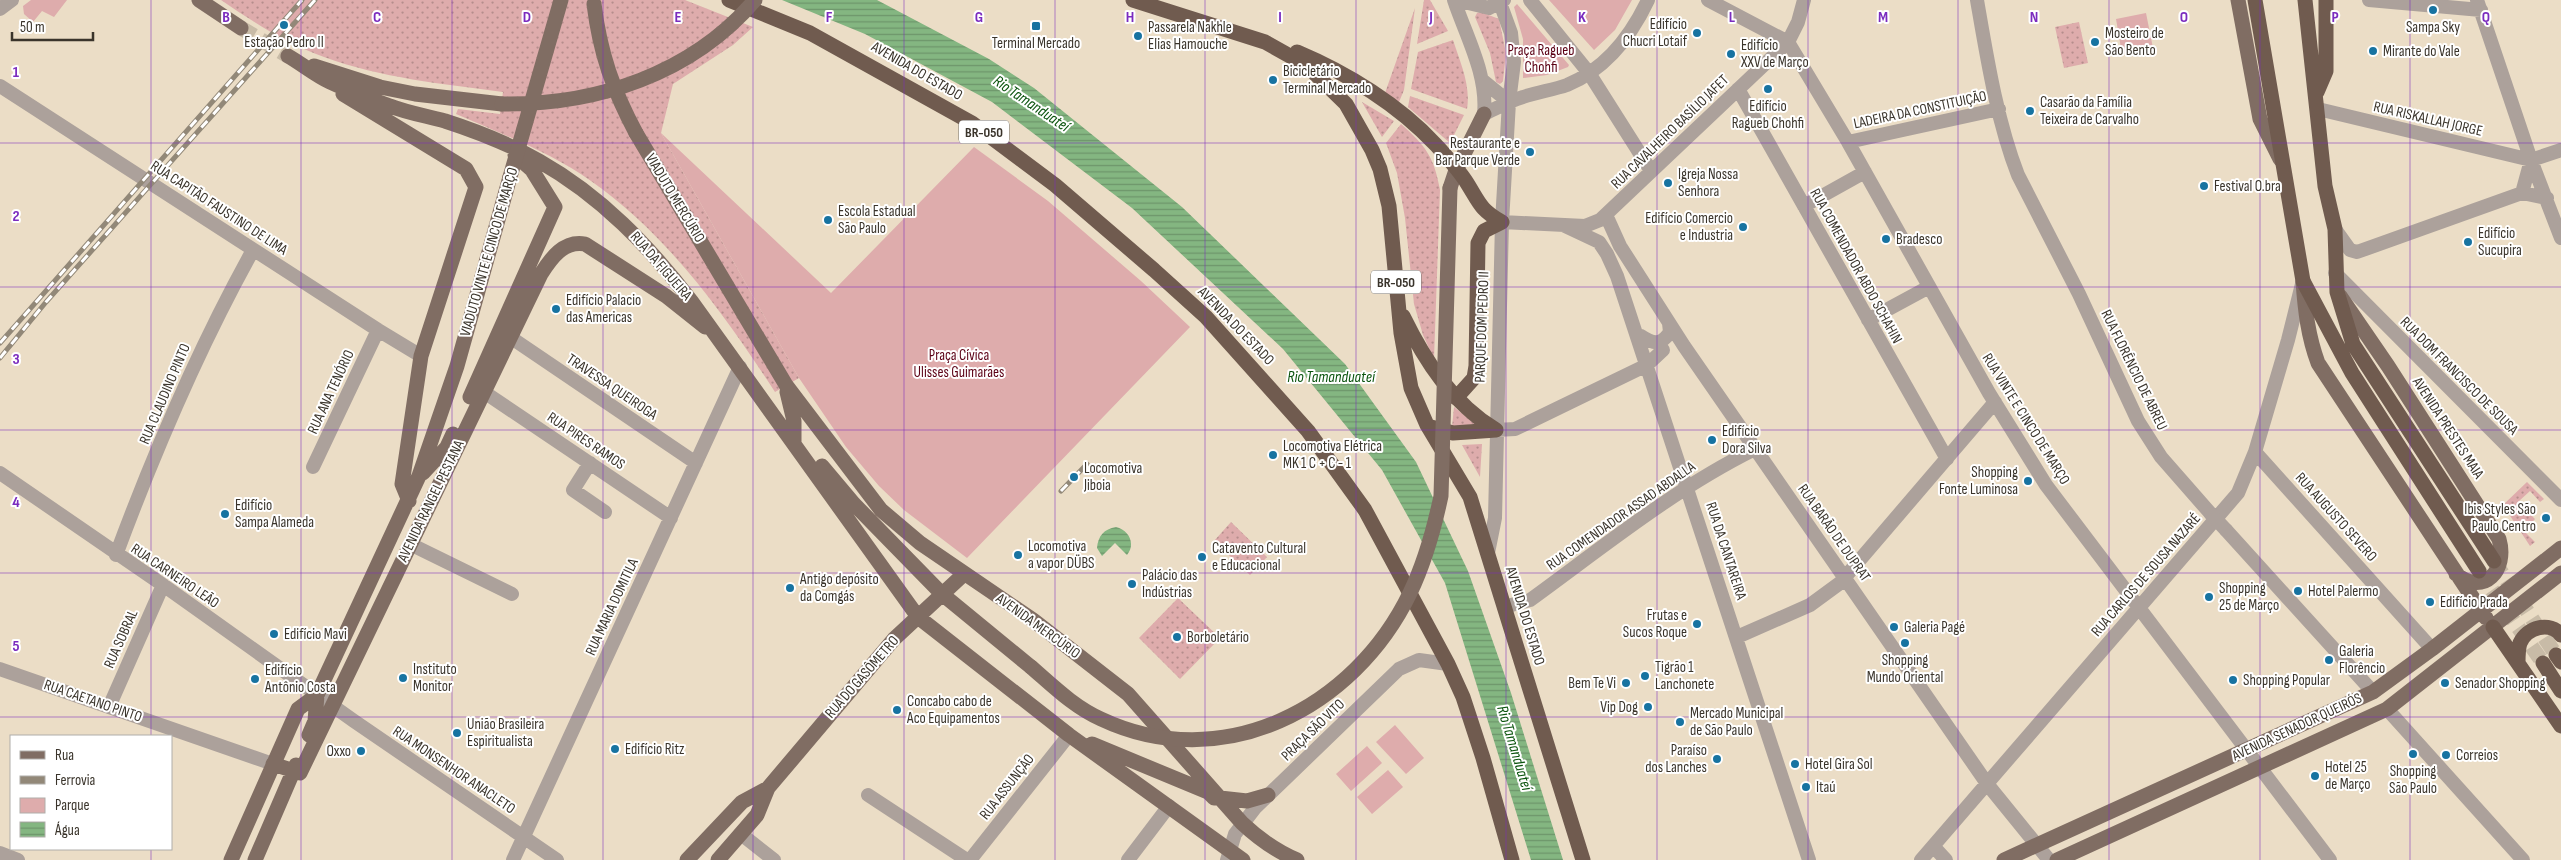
<svg xmlns="http://www.w3.org/2000/svg" width="2561" height="860" font-family="'Sofia Sans Condensed',sans-serif">
<style>
.grass{fill:url(#grass-dots)}
.park{fill:#deacac}
.water{fill:url(#water-rules)}
.lines{fill:none;stroke-linecap:round;stroke-linejoin:round}
.major-tunnel{stroke:#c8bba7;stroke-width:15;stroke-dasharray:15 8;stroke-linecap:butt}
.highway-tunnel{stroke:#c8bba7;stroke-width:15;stroke-dasharray:15 8;stroke-linecap:butt}
.minor{stroke:#aca19b;stroke-width:14}
.major{stroke:#806d63;stroke-width:15}
.highway{stroke:#705b4f;stroke-width:15}
.rail-casing{stroke:#928878;stroke-width:5}
.rail{stroke:#fff;stroke-width:3;stroke-dasharray:9;stroke-linecap:butt}
.minor-bridge{stroke:#aca19b;stroke-width:14}
.major-bridge{stroke:#806d63;stroke-width:15}
.grid{fill:none;stroke:#7b2cbf;stroke-width:1;stroke-opacity:0.55}
.poi-dot{fill:#1773a1;stroke:#fff;stroke-width:2}
.labels{text-anchor:middle;dominant-baseline:central;stroke-width:4;stroke-linejoin:round;paint-order:stroke}
.shield{fill:#fff;stroke:#75716b;stroke-width:1}
.shield-label{font-size:14px;font-weight:bold;fill:#3a342b}
.poi-label{font-size:15px;fill:#3a342b;stroke:#fff;text-anchor:start}
.park-label{font-size:15px;fill:#5b0014;stroke:#fff}
.street-label{font-size:15px;fill:#3a342b;stroke:#fff}
.water-label{font-size:16px;font-style:italic;fill:#0b540e;stroke:#fff}
.grid-label{font-size:16px;text-anchor:middle;font-weight:bold;fill:#7b2cbf;stroke:#fff;stroke-width:4;stroke-linejoin:round;paint-order:stroke}
</style>
<defs>
<pattern id="grass-dots" width="8" height="8" patternUnits="userSpaceOnUse" patternTransform="scale(1.25)"><rect width="8" height="8" fill="#deacac"/><path d="M2 2h.1M6 6h.1" fill="none" stroke="#b58d8c" stroke-width="1.8" stroke-linecap="round"/></pattern>
<pattern id="water-rules" width="6" height="5" patternUnits="userSpaceOnUse" patternTransform="scale(1.25)"><rect width="6" height="5" fill="#84b681"/><path d="M0 2.5h6" fill="none" stroke="#6d956a"/></pattern>
</defs>
<rect width="100%" height="100%" fill="#ebddc6"/>
<path class="grass" d="M221,0H685L753,27L733,45L673,84L661,133L799,378L775,392C724,314 669,236 591,181C550,152 502,134 456,114L458,109L500,114L503,92C443,84 381,78 324,57C287,44 253,22 221,0Z
M1424,0H1430L1448,31L1417,44Z
M1415,8L1404,90L1399,102L1385,93Z
M1481,12L1499,19L1506,53L1503,81L1500,84L1496,82L1490,53L1475,17L1477,13Z
M2079,22L2088,63L2064,68L2055,27Z
M1453,40C1460,62 1471,85 1467,109L1411,89L1418,52Z
M1410,96L1464,115L1450,143L1408,107Z
M1362,102L1394,121L1382,137Z
M1401,124C1426,146 1434,157 1440,190L1434,359L1423,335L1414,304L1405,218L1397,173L1386,143Z
M1454,407L1475,424L1452,427Z
M1482,444L1480,477L1462,445Z
M2527,482L2544,499L2540,502L2530,491L2518,502L2535,519L2524,531L2535,542L2530,546L2503,505Z
M1231,522L1267,557L1250,575L1214,541Z
M1178,598L1220,638L1180,679L1139,638Z"/>
<path class="park" d="M31,0H67L54,17L42,11L33,22L24,14L23,6Z
M1549,0H1632L1615,30L1594,50Z
M1517,4L1569,65L1568,67L1547,75L1523,78V39L1514,7Z
M2146,13L2153,48L2122,54L2116,19Z
M661,133L831,293L974,147L1048,201L1141,281L1190,327L967,558L904,510L879,486L846,447L799,378Z
M1395,725L1424,758L1406,774L1376,742Z
M1367,746L1382,763L1351,791L1336,774Z
M1388,770L1403,787L1372,814L1357,797Z"/>
<path class="water" d="M782,0H877L989,59L1034,88L1182,207L1345,364L1416,462L1468,571L1511,693L1563,860H1531L1445,583L1382,470L1283,349L1132,208L992,102L865,34Z
M1116,527C1129,530 1136,544 1127,555L1115,543L1102,556L1097,548C1098,536 1104,529 1116,527Z"/>
<g class="lines">
<path class="major-tunnel" d="M241,28L288,56"/>
<path class="highway-tunnel" d="M2494,561L2556,655
M2479,571L2543,663"/>
<path class="minor" d="M1454,0C1466,36 1488,75 1484,114
M1456,0L1489,8L1504,0
M1530,0L1589,73L1651,171
M1708,0L1788,42L1848,142L1989,393L2046,485L2330,860
M1977,0C1987,58 1997,121 2018,175L2079,294L2138,421L2161,457L2211,514
M2369,0L2481,10
M2477,0L2531,160L2561,238
M0,9L12,0
M1482,80L1509,102
M0,86L378,330L421,356
M1738,89L1947,459
M2318,109L2531,160
M1484,114C1497,108 1509,101 1523,97C1537,92 1553,90 1567,85C1606,69 1631,36 1648,0
M1848,142L1999,109
M2531,160L2561,150
M2522,193L2531,160
M1804,206L1865,172
M1606,215L1620,246L1684,346L1988,785L2049,860
M1502,222L1585,226L1600,220L1788,42L1798,22L1804,0
M1565,226L1599,242L1607,254L1617,276L1809,860
M2335,229L2350,250L2357,252L2522,193L2547,198
M2335,273L2561,500
M1868,320L1929,287
M1641,336C1653,344 1661,346 1670,332L1669,323
M510,337L696,463
M484,392L671,518
M1496,430L1515,429L1647,365L1663,350
M2255,452L2432,649
M590,463L573,490L605,512
M313,467L378,330
M0,473L163,585L354,721L557,860
M2226,530L2373,692
M410,544L512,594
M1488,553L1495,518L1502,222L1509,102L1514,62L1511,33L1499,0
M116,555C155,450 199,347 253,250
M1504,607L1530,600C1603,547 1674,489 1755,449
M1737,637L1810,605L1840,583L1995,402
M0,669L273,764
M109,707L163,585
M2387,709L2523,860
M868,795L967,860
M741,834L774,860
M1934,847L1946,860
M0,853L18,860
M513,860L740,367
M970,860L1069,735
M1128,860L1169,806
M1227,860L1235,834L1255,808L1399,669L1419,660L1448,664
M1921,860L2238,493L2255,452L2288,340L2302,284"/>
<path class="major" d="M199,0L241,28
M2238,0L2260,119L2280,159
M288,56C302,64 315,75 330,82C349,91 370,99 390,106C408,113 427,116 445,121C476,131 511,145 539,161C601,196 649,246 692,302L918,617L1069,735L1243,860
M314,66L380,87L415,94L502,104
M343,94L466,169L476,187L421,356L402,484L409,501
M636,133L786,385L881,510L920,543L1033,620L1128,694L1242,823C1259,839 1276,851 1297,860
M1450,188L1456,170L1484,114
M2303,281C2305,310 2308,336 2318,363L2486,618
M2340,296L2388,366L2499,539C2508,570 2484,597 2456,574
M787,392L794,421V443
M470,397L555,207L532,170L515,155
M822,466L854,504L942,594L1031,667
M423,473L447,447L453,434
M309,735L315,721L317,695L419,476L457,366L510,177
M1092,744L1208,792L1214,798
M273,764L300,773L541,274C551,258 564,240 585,244L666,296L705,327
M1220,798L1247,801L1268,795
M231,860L298,709L317,695
M255,860L296,765
M687,860L742,802L768,788
M718,860L757,815L768,788L894,639L964,574
M2004,860L2373,692L2432,649L2561,548
M2057,860L2387,709L2561,573"/>
<path class="highway" d="M729,0L810,33L972,123L1055,185L1154,270L1206,317L1308,431L1365,510L1448,664L1463,697L1483,758L1512,860
M1133,0L1265,42L1306,65L1346,104L1372,150L1380,169L1389,206L1401,333L1411,388L1427,425L1470,497L1583,860
M2255,0L2303,281L2352,373L2479,571
M2305,0L2325,186L2335,229L2337,292L2353,344L2494,561
M1297,52C1347,73 1399,105 1436,145C1446,156 1459,170 1467,183C1479,202 1480,210 1502,222
M2317,92L2326,71V0
M1403,316C1425,361 1452,403 1496,430
M1456,398L1474,378L1476,366L1478,243L1484,231L1502,222
M1431,427L1453,433L1496,430
M2493,627L2561,726
M2556,655L2561,662
M2518,663C2518,656 2518,649 2520,643C2527,627 2550,621 2561,635
M2543,663L2561,691"/>
<defs>
<path id="rail" d="M0,343L302,0
M0,358L46,302L315,0
M1061,491L1087,464"/>
</defs>
<use href="#rail" class="rail-casing"/>
<use href="#rail" class="rail"/>
<path class="minor-bridge" d="M2211,514L2226,530"/>
<path class="major-bridge" d="M594,4C600,53 613,90 636,133
M502,104C597,105 692,74 755,0
M510,177L561,0
M1031,667C1053,686 1074,707 1101,719C1222,776 1354,709 1410,593C1425,562 1434,529 1441,496L1450,188"/>
</g>
<path class="grid" d="M151,0V736M301,0V860M452,0V860M603,0V860M753,0V860M904,0V860M1055,0V860M1205,0V860M1356,0V860M1506,0V860M1657,0V860M1808,0V860M1958,0V860M2109,0V860M2260,0V860M2410,0V860M0,143H2561M0,287H2561M0,430H2561M0,573H2561M0,717H2561M151,849V860"/>
<g class="poi-dot">
<circle cx="2433" cy="10" r="5"/>
<circle cx="284" cy="25" r="5"/>
<rect x="1031" y="21" width="10" height="10" rx="2.5"/>
<circle cx="1697" cy="33" r="5"/>
<circle cx="1138" cy="36" r="5"/>
<circle cx="2095" cy="42" r="5"/>
<circle cx="2373" cy="51" r="5"/>
<circle cx="1731" cy="54" r="5"/>
<circle cx="1273" cy="80" r="5"/>
<circle cx="1768" cy="89" r="5"/>
<circle cx="2030" cy="111" r="5"/>
<circle cx="1530" cy="152" r="5"/>
<circle cx="1668" cy="183" r="5"/>
<circle cx="2204" cy="186" r="5"/>
<circle cx="828" cy="220" r="5"/>
<circle cx="1743" cy="227" r="5"/>
<circle cx="1886" cy="239" r="5"/>
<circle cx="2468" cy="242" r="5"/>
<circle cx="556" cy="309" r="5"/>
<circle cx="1712" cy="440" r="5"/>
<circle cx="1273" cy="455" r="5"/>
<circle cx="1074" cy="477" r="5"/>
<circle cx="2028" cy="481" r="5"/>
<circle cx="225" cy="514" r="5"/>
<circle cx="2546" cy="518" r="5"/>
<circle cx="1018" cy="555" r="5"/>
<circle cx="1202" cy="557" r="5"/>
<circle cx="1132" cy="584" r="5"/>
<circle cx="790" cy="588" r="5"/>
<circle cx="2298" cy="591" r="5"/>
<circle cx="2209" cy="597" r="5"/>
<circle cx="2430" cy="602" r="5"/>
<circle cx="1697" cy="624" r="5"/>
<circle cx="1894" cy="627" r="5"/>
<circle cx="274" cy="634" r="5"/>
<circle cx="1177" cy="637" r="5"/>
<circle cx="1905" cy="643" r="5"/>
<circle cx="2329" cy="660" r="5"/>
<circle cx="1645" cy="676" r="5"/>
<circle cx="403" cy="678" r="5"/>
<circle cx="255" cy="679" r="5"/>
<circle cx="2233" cy="680" r="5"/>
<circle cx="1626" cy="683" r="5"/>
<circle cx="2445" cy="683" r="5"/>
<circle cx="1648" cy="707" r="5"/>
<circle cx="897" cy="710" r="5"/>
<circle cx="1680" cy="722" r="5"/>
<circle cx="457" cy="733" r="5"/>
<circle cx="615" cy="749" r="5"/>
<circle cx="361" cy="751" r="5"/>
<circle cx="2413" cy="754" r="5"/>
<circle cx="2446" cy="755" r="5"/>
<circle cx="1717" cy="759" r="5"/>
<circle cx="1795" cy="764" r="5"/>
<circle cx="2315" cy="776" r="5"/>
<circle cx="1806" cy="787" r="5"/>
</g>
<g class="labels">
<g class="shield">
<rect x="959" y="120.5" width="50" height="23" rx="4"/>
<rect x="1371" y="270.5" width="50" height="23" rx="4"/>
</g>
<g class="shield-label">
<text x="984" y="132">BR-050</text>
<text x="1396" y="282">BR-050</text>
</g>
<g class="poi-label">
<text x="1687" y="24" text-anchor="end">Edifício<tspan x="1687" dy="17">Chucri Lotaif</tspan></text>
<text x="1148" y="27">Passarela Nakhle<tspan x="1148" dy="17">Elias Hamouche</tspan></text>
<text x="2433" y="27" text-anchor="middle">Sampa Sky</text>
<text x="2105" y="33">Mosteiro de<tspan x="2105" dy="17">São Bento</tspan></text>
<text x="284" y="42" text-anchor="middle">Estação Pedro II</text>
<text x="1036" y="43" text-anchor="middle">Terminal Mercado</text>
<text x="1741" y="45">Edifício<tspan x="1741" dy="17">XXV de Março</tspan></text>
<text x="2383" y="51">Mirante do Vale</text>
<text x="1283" y="71">Bicicletário<tspan x="1283" dy="17">Terminal Mercado</tspan></text>
<text x="2040" y="102">Casarão da Família<tspan x="2040" dy="17">Teixeira de Carvalho</tspan></text>
<text x="1768" y="106" text-anchor="middle">Edifício<tspan x="1768" dy="17">Ragueb Chohfi</tspan></text>
<text x="1520" y="143" text-anchor="end">Restaurante e<tspan x="1520" dy="17">Bar Parque Verde</tspan></text>
<text x="1678" y="174">Igreja Nossa<tspan x="1678" dy="17">Senhora</tspan></text>
<text x="2214" y="186">Festival O.bra</text>
<text x="838" y="211">Escola Estadual<tspan x="838" dy="17">São Paulo</tspan></text>
<text x="1733" y="218" text-anchor="end">Edifício Comercio<tspan x="1733" dy="17">e Industria</tspan></text>
<text x="2478" y="233">Edifício<tspan x="2478" dy="17">Sucupira</tspan></text>
<text x="1896" y="239">Bradesco</text>
<text x="566" y="300">Edifício Palacio<tspan x="566" dy="17">das Americas</tspan></text>
<text x="1722" y="431">Edifício<tspan x="1722" dy="17">Dora Silva</tspan></text>
<text x="1283" y="446">Locomotiva Elétrica<tspan x="1283" dy="17">MK 1 C + C - 1</tspan></text>
<text x="1084" y="468">Locomotiva<tspan x="1084" dy="17">Jiboia</tspan></text>
<text x="2018" y="472" text-anchor="end">Shopping<tspan x="2018" dy="17">Fonte Luminosa</tspan></text>
<text x="235" y="505">Edifício<tspan x="235" dy="17">Sampa Alameda</tspan></text>
<text x="2536" y="509" text-anchor="end">Ibis Styles São<tspan x="2536" dy="17">Paulo Centro</tspan></text>
<text x="1028" y="546">Locomotiva<tspan x="1028" dy="17">a vapor DÜBS</tspan></text>
<text x="1212" y="548">Catavento Cultural<tspan x="1212" dy="17">e Educacional</tspan></text>
<text x="1142" y="575">Palácio das<tspan x="1142" dy="17">Indústrias</tspan></text>
<text x="800" y="579">Antigo depósito<tspan x="800" dy="17">da Comgás</tspan></text>
<text x="2219" y="588">Shopping<tspan x="2219" dy="17">25 de Março</tspan></text>
<text x="2308" y="591">Hotel Palermo</text>
<text x="2440" y="602">Edifício Prada</text>
<text x="1687" y="615" text-anchor="end">Frutas e<tspan x="1687" dy="17">Sucos Roque</tspan></text>
<text x="1904" y="627">Galeria Pagé</text>
<text x="284" y="634">Edifício Mavi</text>
<text x="1187" y="637">Borboletário</text>
<text x="2339" y="651">Galeria<tspan x="2339" dy="17">Florêncio</tspan></text>
<text x="1905" y="660" text-anchor="middle">Shopping<tspan x="1905" dy="17">Mundo Oriental</tspan></text>
<text x="1655" y="667">Tigrão 1<tspan x="1655" dy="17">Lanchonete</tspan></text>
<text x="413" y="669">Instituto<tspan x="413" dy="17">Monitor</tspan></text>
<text x="265" y="670">Edifício<tspan x="265" dy="17">Antônio Costa</tspan></text>
<text x="2243" y="680">Shopping Popular</text>
<text x="1616" y="683" text-anchor="end">Bem Te Vi</text>
<text x="2455" y="683">Senador Shopping</text>
<text x="907" y="701">Concabo cabo de<tspan x="907" dy="17">Aco Equipamentos</tspan></text>
<text x="1638" y="707" text-anchor="end">Vip Dog</text>
<text x="1690" y="713">Mercado Municipal<tspan x="1690" dy="17">de São Paulo</tspan></text>
<text x="467" y="724">União Brasileira<tspan x="467" dy="17">Espiritualista</tspan></text>
<text x="625" y="749">Edifício Ritz</text>
<text x="1707" y="750" text-anchor="end">Paraíso<tspan x="1707" dy="17">dos Lanches</tspan></text>
<text x="351" y="751" text-anchor="end">Oxxo</text>
<text x="2456" y="755">Correios</text>
<text x="1805" y="764">Hotel Gira Sol</text>
<text x="2325" y="767">Hotel 25<tspan x="2325" dy="17">de Março</tspan></text>
<text x="2413" y="771" text-anchor="middle">Shopping<tspan x="2413" dy="17">São Paulo</tspan></text>
<text x="1816" y="787">Itaú</text>
</g>
<g class="park-label">
<text x="1541" y="50">Praça Ragueb<tspan x="1541" dy="17">Chohfi</tspan></text>
<text x="959" y="355">Praça Cívica<tspan x="959" dy="17">Ulisses Guimarães</tspan></text>
</g>
<g class="street-label">
<text transform="translate(917 71) rotate(30)">AVENIDA DO ESTADO</text>
<text transform="translate(1920 110) rotate(-12)">LADEIRA DA CONSTITUIÇÃO</text>
<text transform="translate(2428 119) rotate(13)">RUA RISKALLAH JORGE</text>
<text transform="translate(1670 132) rotate(-44)">RUA CAVALHEIRO BASÍLIO JAFET</text>
<text transform="translate(675 198) rotate(59)">VIADUTO MERCÚRIO</text>
<text transform="translate(219 208) rotate(33)">RUA CAPITÃO FAUSTINO DE LIMA</text>
<text transform="translate(489 252) rotate(-74)">VIADUTO VINTE E CINCO DE MARÇO</text>
<text transform="translate(661 266) rotate(49)">RUA DA FIGUEIRA</text>
<text transform="translate(1856 266) rotate(61)">RUA COMENDADOR ABDO SCHAHIN</text>
<text transform="translate(1236 326) rotate(46)">AVENIDA DO ESTADO</text>
<text transform="translate(1482 327) rotate(-88)">PARQUE DOM PEDRO II</text>
<text transform="translate(2134 370) rotate(64)">RUA FLORÊNCIO DE ABREU</text>
<text transform="translate(2459 376) rotate(45)">RUA DOM FRANCISCO DE SOUSA</text>
<text transform="translate(612 387) rotate(34)">TRAVESSA QUEIROGA</text>
<text transform="translate(331 392) rotate(-65)">RUA ANA TENÓRIO</text>
<text transform="translate(165 394) rotate(-67)">RUA CLAUDINO PINTO</text>
<text transform="translate(2026 419) rotate(58)">RUA VINTE E CINCO DE MARÇO</text>
<text transform="translate(2448 428) rotate(57)">AVENIDA PRESTES MAIA</text>
<text transform="translate(586 441) rotate(34)">RUA PIRES RAMOS</text>
<text transform="translate(431 501) rotate(-64)">AVENIDA RANGEL PESTANA</text>
<text transform="translate(1621 516) rotate(-35)">RUA COMENDADOR ASSAD ABDALLA</text>
<text transform="translate(2336 517) rotate(48)">RUA AUGUSTO SEVERO</text>
<text transform="translate(1834 533) rotate(55)">RUA BARÃO DE DUPRAT</text>
<text transform="translate(1726 551) rotate(72)">RUA DA CANTAREIRA</text>
<text transform="translate(2146 575) rotate(-49)">RUA CARLOS DE SOUSA NAZARÉ</text>
<text transform="translate(175 576) rotate(34)">RUA CARNEIRO LEÃO</text>
<text transform="translate(612 607) rotate(-65)">RUA MARIA DOMITILA</text>
<text transform="translate(1525 616) rotate(73)">AVENIDA DO ESTADO</text>
<text transform="translate(1038 626) rotate(36)">AVENIDA MERCÚRIO</text>
<text transform="translate(121 639) rotate(-66)">RUA SOBRAL</text>
<text transform="translate(862 677) rotate(-49)">RUA DO GASÔMETRO</text>
<text transform="translate(93 701) rotate(19)">RUA CAETANO PINTO</text>
<text transform="translate(2297 727) rotate(-25)">AVENIDA SENADOR QUEIRÓS</text>
<text transform="translate(1313 730) rotate(-44)">PRAÇA SÃO VITO</text>
<text transform="translate(454 770) rotate(34)">RUA MONSENHOR ANACLETO</text>
<text transform="translate(1007 787) rotate(-52)">RUA ASSUNÇÃO</text>
</g>
<g class="water-label">
<text transform="translate(1031 104) rotate(34)">Rio Tamanduateí</text>
<text x="1331" y="377">Rio Tamanduateí</text>
<text transform="translate(1514 748) rotate(73)">Rio Tamanduateí</text>
</g>
</g>
<g class="grid-label">
<text x="226" y="22">B</text>
<text x="377" y="22">C</text>
<text x="527" y="22">D</text>
<text x="678" y="22">E</text>
<text x="829" y="22">F</text>
<text x="979" y="22">G</text>
<text x="1130" y="22">H</text>
<text x="1280" y="22">I</text>
<text x="1431" y="22">J</text>
<text x="1582" y="22">K</text>
<text x="1732" y="22">L</text>
<text x="1883" y="22">M</text>
<text x="2034" y="22">N</text>
<text x="2184" y="22">O</text>
<text x="2335" y="22">P</text>
<text x="2486" y="22">Q</text>
<text x="16" y="77">1</text>
<text x="16" y="221">2</text>
<text x="16" y="364">3</text>
<text x="16" y="507">4</text>
<text x="16" y="651">5</text>
</g>
<rect x="10" y="735" width="162" height="115" fill="#ffffff" stroke="#b0aeaa"/>
<rect x="20" y="751" width="25" height="8" fill="#806d63" stroke="#b0aeaa"/>
<text x="55" y="760" font-size="15" fill="#3a342b">Rua</text>
<rect x="20" y="776" width="25" height="8" fill="#928878" stroke="#b0aeaa"/>
<text x="55" y="785" font-size="15" fill="#3a342b">Ferrovia</text>
<rect x="20" y="798" width="25" height="15" fill="#deacac" stroke="#b0aeaa"/>
<text x="55" y="810" font-size="15" fill="#3a342b">Parque</text>
<rect x="20" y="822" width="25" height="15" fill="url(#water-rules)" stroke="#b0aeaa"/>
<text x="55" y="835" font-size="15" fill="#3a342b">Água</text>
<path d="M12 32v8h81v-8" fill="none" stroke="#3a342b" stroke-width="2.5"/>
<text x="20" y="32" font-size="15" fill="#3a342b" stroke="#ffffff" stroke-width="4" paint-order="stroke">50 m</text>
</svg>
